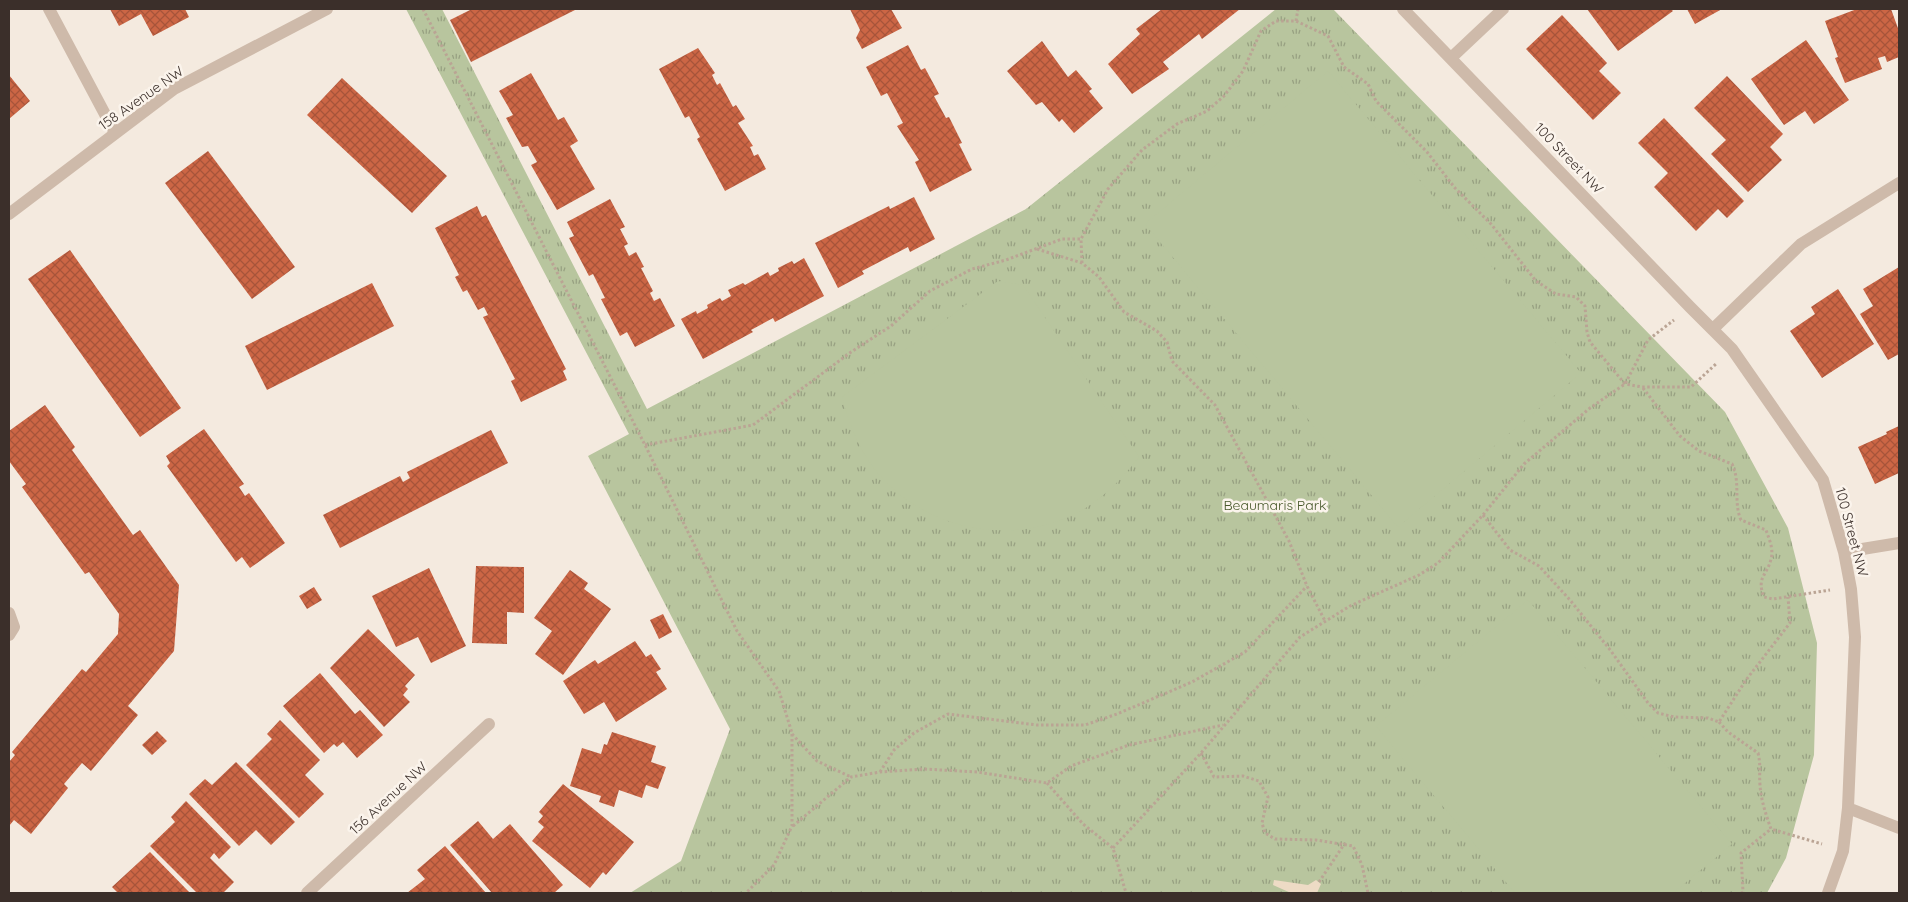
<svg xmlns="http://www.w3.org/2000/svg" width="1908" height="902" font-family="Quicksand,sans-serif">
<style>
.grass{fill:url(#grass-tufts)}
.pitch{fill:#b8c59e}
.plaza{fill:#eddbc5}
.building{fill:url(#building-cross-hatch)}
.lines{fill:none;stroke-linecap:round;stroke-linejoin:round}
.path{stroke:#baa494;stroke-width:3;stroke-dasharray:2.5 2.5;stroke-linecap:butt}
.minor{stroke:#cebaaa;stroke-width:12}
.labels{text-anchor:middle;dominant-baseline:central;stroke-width:5;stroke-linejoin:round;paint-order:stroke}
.street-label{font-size:14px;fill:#3b2f2a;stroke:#fbf4ec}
.park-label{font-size:14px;fill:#495a2c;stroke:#fbf4ec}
</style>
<defs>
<pattern id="grass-tufts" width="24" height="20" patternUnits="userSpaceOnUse" patternTransform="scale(1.25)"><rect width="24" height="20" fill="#b8c59e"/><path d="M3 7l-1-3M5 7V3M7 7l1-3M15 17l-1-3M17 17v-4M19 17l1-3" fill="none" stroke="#97a081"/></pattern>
<pattern id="building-cross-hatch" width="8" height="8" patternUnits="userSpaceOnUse" patternTransform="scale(1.25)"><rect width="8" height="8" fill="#cc6645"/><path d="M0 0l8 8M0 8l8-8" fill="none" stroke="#a7543a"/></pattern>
</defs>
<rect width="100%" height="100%" fill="#f4eadf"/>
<path class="grass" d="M406,9H442L647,409L1026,209L1276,9H1333L1725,412L1788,528L1817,643L1814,755L1786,858L1767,893H630L681,861L730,729L588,456L629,434Z"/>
<path class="pitch" d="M1328,71L1581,373L1398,527L1145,224Z
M998,281L1023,285L1139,457C1123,477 1106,496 1084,509C1012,551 914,529 868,460C855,440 848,419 842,397Z
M1528,600L1732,844L1673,893H1515L1376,726Z"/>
<path class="plaza" d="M1274,880L1308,885L1316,880L1321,884L1317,893H1291L1273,885Z"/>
<path class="building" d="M110,9H185L189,17L153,36L141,14L119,26Z
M472,9H577L471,62L450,20Z
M850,9H891L902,28L862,49L856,38L860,30Z
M1162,9H1240L1202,39L1199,34L1163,62L1169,69L1132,94L1108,64L1140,34L1136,29Z
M1587,9H1671L1673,11L1618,51Z
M1687,9H1722L1695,24Z
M1857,9H1891L1899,31V57L1887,62L1885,56L1878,58L1882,69L1845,83L1835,58L1838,57L1825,21Z
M1562,15L1607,63L1599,71L1621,93L1593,120L1526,49Z
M1806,40L1849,100L1814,124L1805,111L1784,125L1751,79Z
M1042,41L1068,77L1076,70L1092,89L1089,91L1103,108L1074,133L1062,119L1059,122L1042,102L1036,105L1007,71Z
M908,45L921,70L925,68L939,94L934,96L946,118L949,117L962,143L959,144L972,170L930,192L915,162L919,160L897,126L903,123L887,93L881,96L866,67Z
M698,48L715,73L712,75L717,85L720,83L733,107L736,105L745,119L738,123L753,146L750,147L754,156L758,154L766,169L725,191L697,139L700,137L689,116L685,118L659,69Z
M531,73L558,120L564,117L578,141L570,146L595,189L557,210L531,165L537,162L528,146L522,147L506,118L513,115L499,91Z
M9,75L30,101L9,119Z
M1727,76L1783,134L1770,147L1782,160L1748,192L1711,154L1726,140L1694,108Z
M342,78L447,176L412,213L307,115Z
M1664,118L1744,201L1727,218L1718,209L1696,231L1654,187L1668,173L1638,143Z
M208,151L295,267L252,299L165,183Z
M914,197L935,239L910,252L908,247L862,271L864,274L838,288L815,243L889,206L890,209Z
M610,199L625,227L620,229L628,244L624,246L629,256L636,252L644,267L641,268L653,291L650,293L654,301L660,298L675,326L635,347L627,332L620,336L601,299L605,298L593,274L589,276L569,238L574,236L567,222Z
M477,206L482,217L486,215L566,369L563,371L567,380L521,402L511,381L515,379L483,317L488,315L484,307L478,310L467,290L463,292L455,277L459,275L435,228Z
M70,250L181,408L140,437L28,279Z
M804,258L824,296L775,322L773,318L751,330L753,332L703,359L681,319L696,311L697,314L708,308L707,305L720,298L722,301L731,296L728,290L743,283L745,285L768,272L770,276L779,271L778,268L792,261L794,264Z
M1899,267V354L1888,360L1860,314L1873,306L1863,289Z
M372,283L394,326L267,390L245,346Z
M1838,289L1874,344L1822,378L1790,331L1815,314L1811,307Z
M45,405L75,447L72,450L133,535L140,530L179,585L174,651L128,706L138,715L91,771L82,763L64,784L68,788L31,834L14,820L9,826V762L15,755L12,752L82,669L86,672L118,634L119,614L89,572L85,574L22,487L26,484L9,461V431Z
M1899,426V473L1875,484L1858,447L1887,434L1886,432Z
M204,429L244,484L239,487L245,496L249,493L285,543L250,568L242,557L236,562L167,466L170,463L166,456Z
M491,430L508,463L340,548L323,515L400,476L403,482L410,478L407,472Z
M476,566L524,567V613L507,612V644L472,643Z
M429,568L466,646L431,663L418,637L396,647L372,596Z
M570,570L588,583L584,589L611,609L563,675L535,654L552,631L534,618Z
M314,587L322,600L307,609L299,596Z
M663,614L672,632L659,639L650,620Z
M368,629L415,675L405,686L408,689L403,695L410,702L384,727L330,668Z
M635,641L646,657L651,654L661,669L656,672L667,689L616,722L604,702L584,714L563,681L595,660L598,664Z
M320,673L355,714L360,710L383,735L357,758L343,742L337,747L334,744L324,753L283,706Z
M280,720L320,760L305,775L324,794L299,818L246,765L272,739L267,734Z
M157,731L167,741L152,755L142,745Z
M612,732L656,746L651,762L666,767L658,789L646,785L642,798L619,790L614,807L599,802L601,796L570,786L582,748L601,754L604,744L607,745Z
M236,762L295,822L271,845L256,830L239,846L189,794L205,779L212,785Z
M563,784L634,842L606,875L603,872L590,888L532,841L544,827L538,822L543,816L539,812Z
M186,801L231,847L219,859L214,853L210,858L234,882L223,893H197L150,846L175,822L171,817Z
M478,821L493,839L510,824L563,885L554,893H492L450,845Z
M445,846L486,893H407L425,879L417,870Z
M150,852L190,893H118L112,887Z"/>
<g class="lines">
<path class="path" d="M423,9L645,445L737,631L779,691L792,733V826L774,865L746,893
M1296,21L1298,9
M1037,249L1082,263L1099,277L1124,312L1157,331L1167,342L1172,361L1215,405L1289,541L1307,586L1325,621
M1082,263L1081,239L1108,189L1142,150L1177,124L1207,111L1224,96L1243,71L1261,31L1276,21H1296L1328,36L1344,67L1368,84L1376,101L1427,152L1455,188L1491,224L1536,281L1556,294L1576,297L1585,306L1587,332L1590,342L1625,384L1642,387H1691L1717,363
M1643,388L1680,436L1699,451L1732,464C1741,482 1733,502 1741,520L1766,530C1769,539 1774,549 1771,559C1767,576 1756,577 1764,597L1773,599L1830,590
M645,445L753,425L851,352L891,326L930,291L972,269L1006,260L1062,239H1081
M1483,515L1510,550L1539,566L1570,600L1611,651L1648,703L1658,713L1674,717L1708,718L1719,722L1746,680L1790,623L1788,597
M1719,722L1728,732L1758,753C1761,764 1759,773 1760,785C1761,800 1766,815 1771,829L1822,844
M792,734L817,761L851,777
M1201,753L1214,777L1243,776L1259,781L1268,797L1262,823L1265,833L1275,839L1316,840L1353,846L1362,865L1368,893
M880,772L894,750L914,733L948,714L1037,725H1085L1117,714L1192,682L1245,652L1307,586
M1047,783L1083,824L1113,848L1126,893
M793,826L851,777L880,772L924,769L977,772L1047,783L1071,766L1129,745L1223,725
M1113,848L1201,753L1300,637L1350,606L1419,575L1438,563L1483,515L1524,464L1590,408L1625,384L1648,340L1674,320
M1319,882L1345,843
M1741,893L1743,892L1741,853L1771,829"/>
<path class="minor" d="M49,9L115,133
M1403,9L1690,307L1732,349L1823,480L1844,552L1851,589L1855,637L1848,808L1843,851L1828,893
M1451,58L1503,9
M9,214L174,89L327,9
M1714,328L1801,244L1899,183
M1844,552L1899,543
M9,613L14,627L9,635
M1848,808L1899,828
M307,893L489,724"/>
</g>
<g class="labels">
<g class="street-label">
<text transform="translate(141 98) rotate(-35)">158 Avenue NW</text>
<text transform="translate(1569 158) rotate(46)">100 Street NW</text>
<text transform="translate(1852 532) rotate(75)">100 Street NW</text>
<text transform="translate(388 798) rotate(-43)">156 Avenue NW</text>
</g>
<g class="park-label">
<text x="1275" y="505">Beaumaris Park</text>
</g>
</g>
<rect width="1908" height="902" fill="none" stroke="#3b2f2a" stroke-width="20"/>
</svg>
